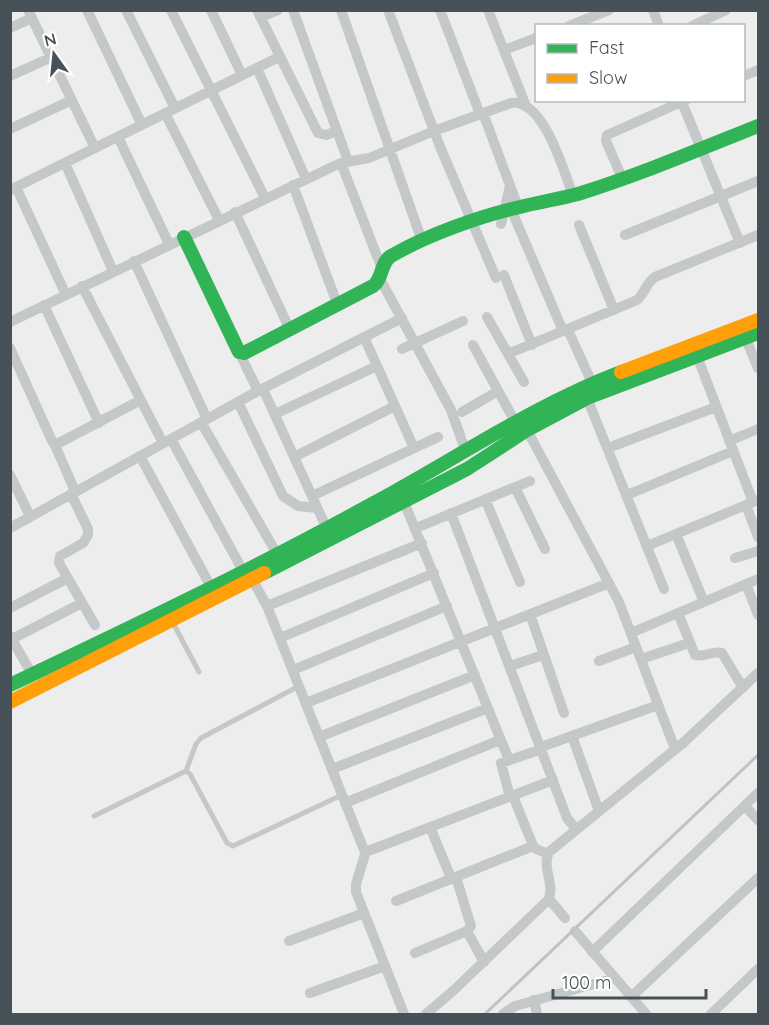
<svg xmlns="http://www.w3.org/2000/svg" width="769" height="1025" font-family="Quicksand,sans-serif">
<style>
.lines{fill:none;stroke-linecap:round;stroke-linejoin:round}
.lane{stroke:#c4c8c8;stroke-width:5}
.street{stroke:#c4c8c8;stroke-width:10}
.fast{stroke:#30b455;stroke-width:14}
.slow{stroke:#ff9f0a;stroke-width:14}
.rail{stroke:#c0c2c3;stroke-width:3}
</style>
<rect width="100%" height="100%" fill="#ededed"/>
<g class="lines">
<path class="lane" d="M172,621L199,672
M186,771L196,744L201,738L299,686
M94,816L186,771L190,774L227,843L233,846L342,795"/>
<path class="street" d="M28,10L95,148
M87,10L142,125
M126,10L175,108
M171,10L265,198
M211,10L242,75
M257,10L318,133L326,135L337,131
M293,10L348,161
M341,10L422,241
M388,10L441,149L496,278
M440,10L480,114
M488,10L526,106
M653,10L659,26
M260,17L278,10
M569,26L609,10
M692,26L726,10
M10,28L32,18
M504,50L536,38
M257,68L306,179
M10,76L52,57
M744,76L758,70
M681,100L740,243
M165,113L219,220
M483,113L518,207
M10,129L72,100
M118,137L169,244
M65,163L113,271
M341,163L382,269
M623,180L606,141L607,135L686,100
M293,185L338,306
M16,187L66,295
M10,190L279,57
M511,209L563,331
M235,212L290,330
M501,224L510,186
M579,225L614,310
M625,235L758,181
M134,261L207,419
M504,275L532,345
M379,277L451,410L466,452
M82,286L163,443
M44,305L99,423
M487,317L524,382
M10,322L332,167L341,163L369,158L434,131L511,103C544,99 563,170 573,195
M568,330L592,383
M364,337L414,448
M746,339L758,368
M473,345L519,429
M10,348L52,441L55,445L139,401
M402,349L463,321
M239,352L258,391
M508,354L637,300C645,293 646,283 655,277L758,235
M697,356L753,502
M263,389L327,529
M587,398L664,589
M238,402L283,496L298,506L317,508
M462,412L498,391
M275,414L377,366
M201,422L277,554
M527,430L619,602L675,749
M171,439L243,571L244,576
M729,441L758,429
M54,443L75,491
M608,448L716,407
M140,456L211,587
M294,457L395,406
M10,475L30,516
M515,487L545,549
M71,494L88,529V535L83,543L60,556L59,563L95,625
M627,495L733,451
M312,496L438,437
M485,499L520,582
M404,502L509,760
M746,505L758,537
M451,513L567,818L576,829
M10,528L258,391L402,318
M416,528L530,481
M676,534L704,602
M647,546L758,500
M735,558L758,551
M252,579L267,606L364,850L368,851L553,780
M746,584L758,615
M267,606L422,543
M10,608L68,578
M678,613L695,655C704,658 713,650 722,653L743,688
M530,614L564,713
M631,633L758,579
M10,636L32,674
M280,638L434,573
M10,640L82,603
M641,659L689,643
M599,661L636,647
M510,666L543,655
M293,670L447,606
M306,703L609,583
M572,736L599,811
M319,737L475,675
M541,747L658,705
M332,769L488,708
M513,796L534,848L548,854
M510,797L501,763L542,749
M345,803L500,740
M745,806L758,820
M430,827L451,878
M366,851L356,884V892L404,1014
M549,899L565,918
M396,901L533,846
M467,931L484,962
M575,931L646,1014
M289,941L364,913
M592,952L758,793
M415,953L467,931L471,926L456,877
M310,993L385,966
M631,997L758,878
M534,1000L537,1014
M426,1014L454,990L548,900C556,885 541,868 549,852L683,743L758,673
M503,1014L515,1006L615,978
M711,1014L758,969"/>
<path class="fast" d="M184,237L239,352L244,353L373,286C383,279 380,263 391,256C427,235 480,216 520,207C539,202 559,199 578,194C639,175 698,150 758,126
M264,573L467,469L527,430L587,398L758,333
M10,685C132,627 254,569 372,504C454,460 534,405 621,372"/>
<path class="slow" d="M621,372L758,320
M10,702L264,573"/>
<path class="rail" d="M485,1014L758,755"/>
</g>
<rect width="769" height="1025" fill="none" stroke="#465257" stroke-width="24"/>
<rect x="535" y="24" width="210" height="78" fill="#ffffff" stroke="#b5babc" stroke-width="1.5"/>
<rect x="547" y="44" width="30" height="9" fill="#30b455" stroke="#b5babc" stroke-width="1.5"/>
<text x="589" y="54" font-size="18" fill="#465257">Fast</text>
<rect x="547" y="74" width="30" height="9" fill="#ff9f0a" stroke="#b5babc" stroke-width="1.5"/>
<text x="589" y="84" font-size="18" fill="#465257">Slow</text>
<g transform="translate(54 54) rotate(345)" stroke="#ffffff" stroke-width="4.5" paint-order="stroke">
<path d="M0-4.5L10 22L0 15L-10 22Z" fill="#465257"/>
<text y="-9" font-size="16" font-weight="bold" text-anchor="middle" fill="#465257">N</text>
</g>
<path d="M553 989v9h153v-9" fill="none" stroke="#465257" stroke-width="3"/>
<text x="562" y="989" font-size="18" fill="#465257" stroke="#ffffff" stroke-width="4.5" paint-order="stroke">100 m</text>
</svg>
